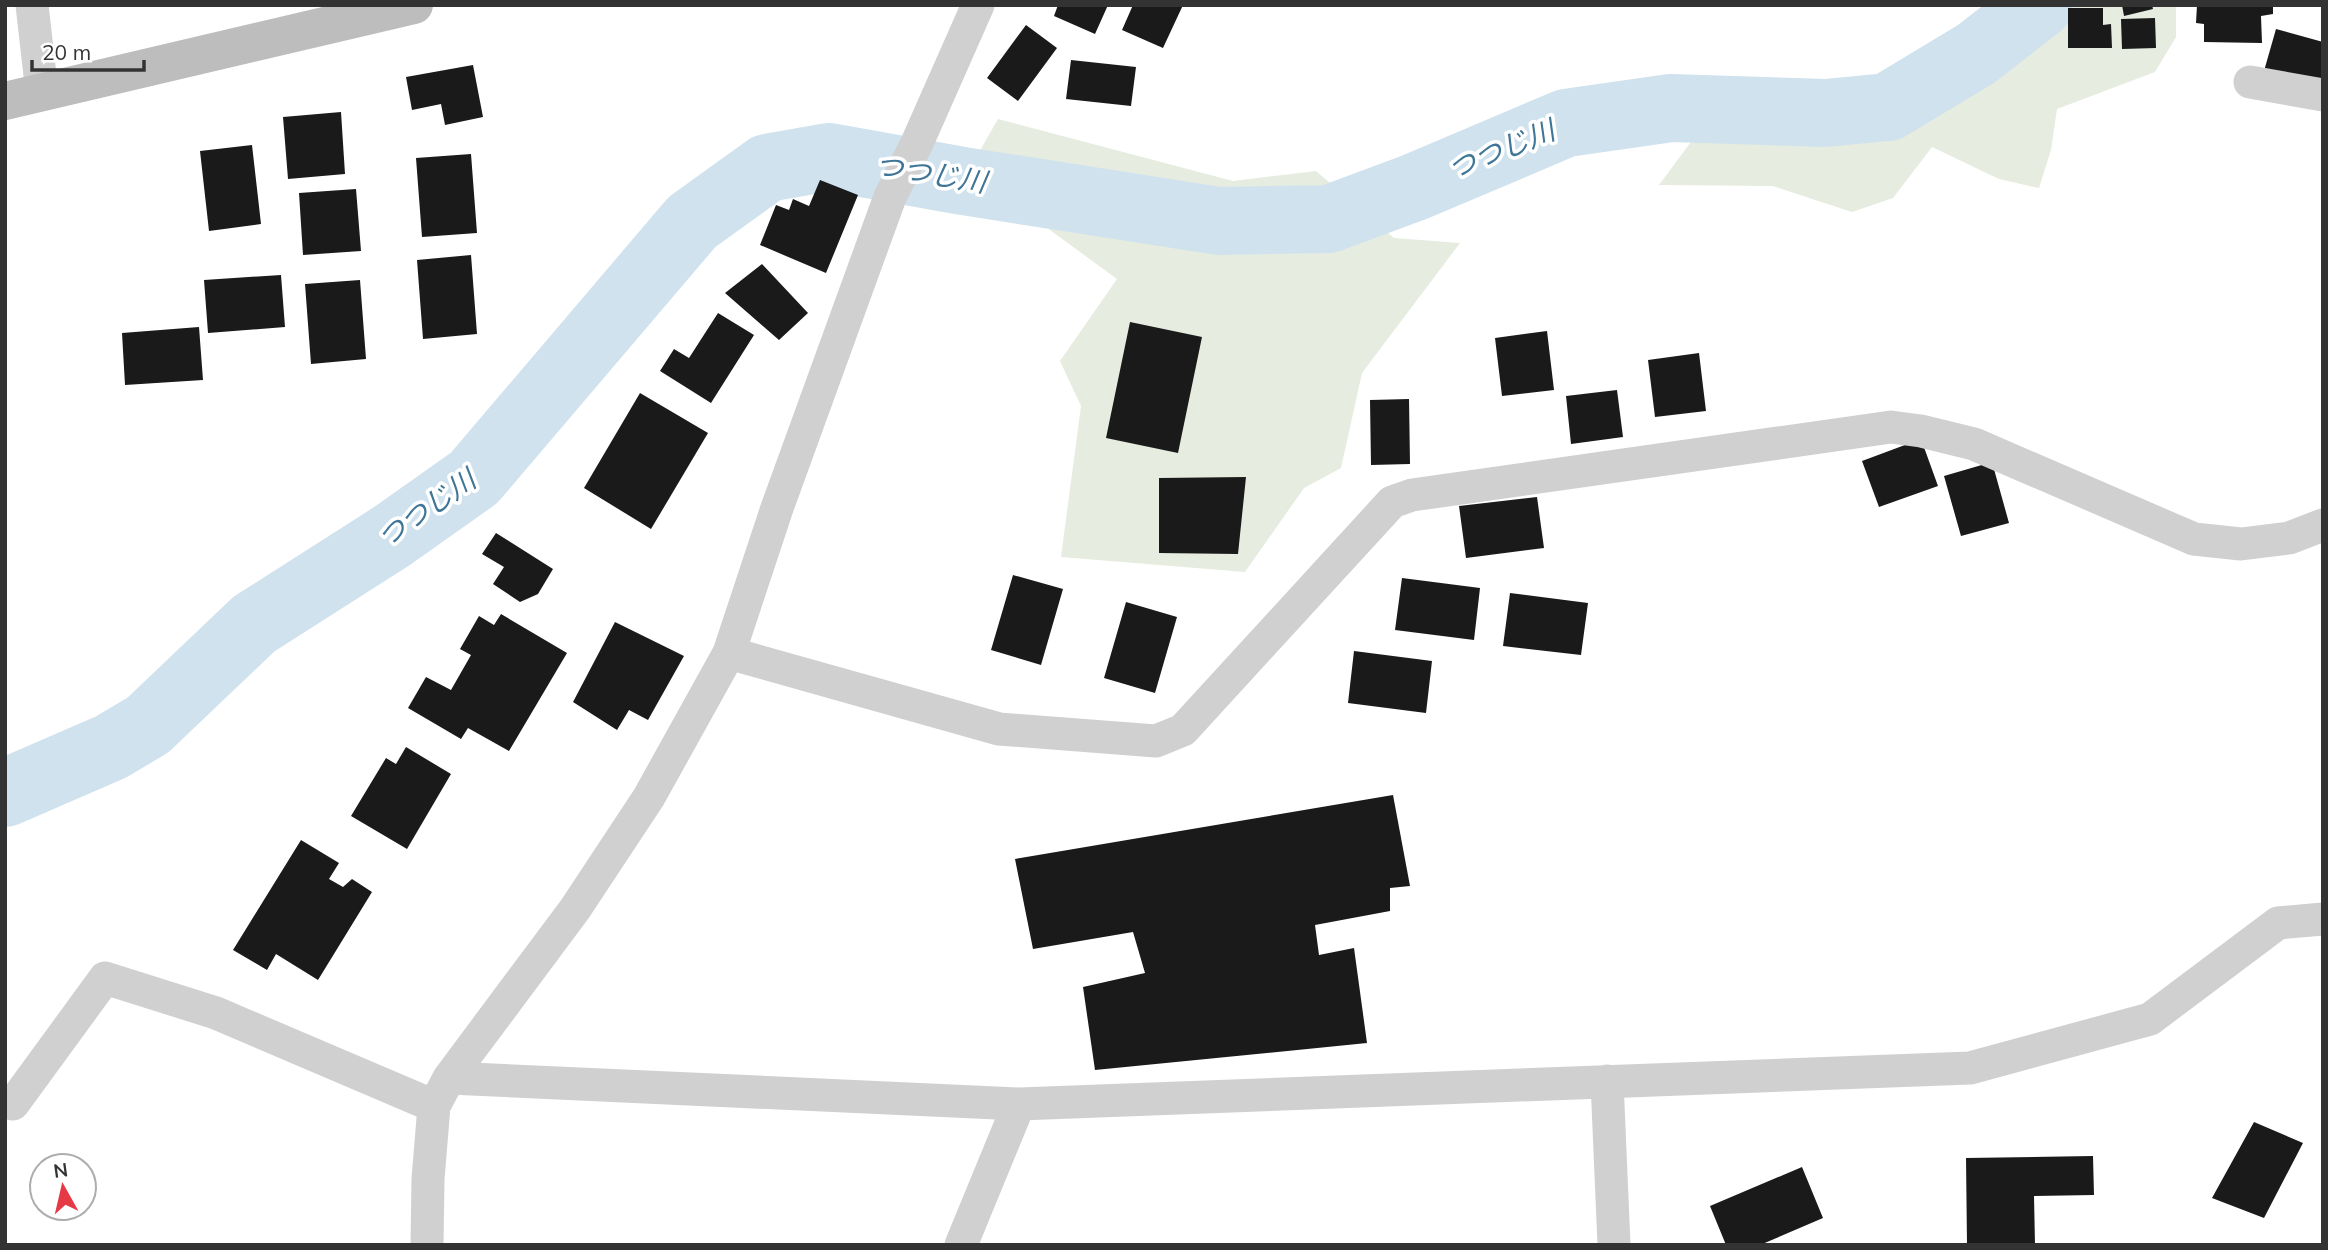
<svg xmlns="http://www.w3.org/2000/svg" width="2328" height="1250" font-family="Mulish,'Noto Sans JP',sans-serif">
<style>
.green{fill:#e6ecdf}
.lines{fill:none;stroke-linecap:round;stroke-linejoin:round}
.river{stroke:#cfe2ee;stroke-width:68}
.building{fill:#1a1a1a}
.minor{stroke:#d0d0d0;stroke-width:33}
.secondary{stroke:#bdbdbd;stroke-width:38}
.labels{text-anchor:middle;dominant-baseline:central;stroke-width:7;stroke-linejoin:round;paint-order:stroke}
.water-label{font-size:28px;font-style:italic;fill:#3f7597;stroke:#fff}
</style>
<rect width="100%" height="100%" fill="#fff"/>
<path class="green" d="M2023,5H2176V37L2155,72L2057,109L2051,150L2039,188L1999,179L1932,147L1893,198L1852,212L1773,186L1659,185L1699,131L1875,87L1933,68Z
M998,119L1233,181L1316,171L1394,238L1460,243L1362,373L1341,468L1304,488L1245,572L1061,557L1081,406L1060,361L1117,279L1039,222L947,208Z"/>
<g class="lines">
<path class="river" d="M5,793L111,747L148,725L254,624L392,536L474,478L692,222L767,168L829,157L963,181L1219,221L1329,219L1415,187L1566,123L1671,108L1825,113L1888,107L1976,54L2039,5"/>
</g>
<path class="building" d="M1058,5H1108L1095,34L1054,16Z
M1133,5H1183L1163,48L1122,30Z
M2122,5H2152L2153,9L2124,16Z
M2197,5H2273V14L2261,16L2262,43L2204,42V24L2196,23Z
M2068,8H2103V25L2111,24L2112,48H2068Z
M2155,18L2156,48L2122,49L2121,19Z
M1026,25L1057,48L1018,101L987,78Z
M2276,29L2323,42V83L2264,71Z
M1071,60L1136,67L1131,106L1066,99Z
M473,65L483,117L445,125L441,104L412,110L406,77Z
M341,112L345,174L288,179L283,117Z
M252,145L261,224L209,231L200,151Z
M471,154L477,233L422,237L416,158Z
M820,180L858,195L826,273L760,245L776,205L789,210L793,199L809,206Z
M356,189L361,251L303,255L299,193Z
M471,255L477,334L423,339L417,260Z
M762,264L808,313L779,340L725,293Z
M281,275L285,327L208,333L204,280Z
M360,280L366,359L311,364L305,284Z
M718,313L754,335L711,403L660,371L674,349L689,358Z
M1130,322L1202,337L1178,453L1106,438Z
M199,327L203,380L125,385L122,333Z
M1547,331L1554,390L1502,396L1495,338Z
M1699,353L1706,411L1655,417L1648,360Z
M1617,390L1623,437L1571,444L1566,396Z
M640,393L708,433L651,529L584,488Z
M1409,399L1410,464L1371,465L1370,400Z
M1921,439L1938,486L1879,507L1862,461Z
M1992,462L2009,523L1961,536L1944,476Z
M1246,477L1238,554L1159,553V478Z
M1537,497L1544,548L1466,558L1459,506Z
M496,533L553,569L538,594L520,602L493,584L504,567L482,554Z
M1013,575L1063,589L1041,665L991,650Z
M1402,578L1480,588L1474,640L1395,630Z
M1510,593L1588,603L1581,655L1503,646Z
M1126,602L1177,617L1155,693L1104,678Z
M501,614L567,653L509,751L468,728L461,739L408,708L426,677L451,690L471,655L460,649L479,616L494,625Z
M615,622L684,656L648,720L629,710L617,730L573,702Z
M1354,651L1432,661L1426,713L1348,703Z
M406,747L451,774L407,849L351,816L386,758L396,764Z
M1393,795L1410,886L1390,888V911L1315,925L1319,955L1354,948L1367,1043L1095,1070L1083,987L1145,973L1133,932L1033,949L1015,859Z
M301,840L339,863L329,879L343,887L352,879L372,892L318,980L276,954L267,970L233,950Z
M2254,1122L2303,1143L2264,1218L2212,1198Z
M2093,1156L2094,1195L2034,1196L2035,1245H1967L1966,1158Z
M1802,1167L1823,1218L1760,1245H1726L1710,1206Z"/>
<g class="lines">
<path class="minor" d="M32,5L42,93
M2250,82L2323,95
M729,653L999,729L1156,741L1183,730L1392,502L1412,495L1891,427L1921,431L1974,444L2194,539L2241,544L2289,538L2323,525
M449,1078L1019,1104L1970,1068L2150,1019L2278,923L2323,919
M1607,1081L1614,1245
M5,1102L13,1104L105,978L216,1013L434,1106
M427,1245L428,1179L434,1106L449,1078L575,909L649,797L729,653L777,508L890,197L917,143L978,5
M961,1245L1019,1104"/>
<path class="secondary" d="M5,101L414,5"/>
</g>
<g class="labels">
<g class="water-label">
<text transform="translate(1501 149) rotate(-22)">つつじ川</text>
<text transform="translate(931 173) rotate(9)">つつじ川</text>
<text transform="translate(426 508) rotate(-35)">つつじ川</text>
</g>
</g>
<rect width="2328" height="1250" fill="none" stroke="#333333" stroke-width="14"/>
<g transform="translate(63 1187) rotate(352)"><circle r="33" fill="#ffffff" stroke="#adadad" stroke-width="2"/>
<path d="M0-5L12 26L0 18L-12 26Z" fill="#e63946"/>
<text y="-10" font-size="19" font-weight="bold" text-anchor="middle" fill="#333333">N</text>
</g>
<path d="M32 60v10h112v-10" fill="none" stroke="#333333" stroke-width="3.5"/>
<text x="42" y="60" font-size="21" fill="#333333" stroke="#ffffff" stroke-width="5" paint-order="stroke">20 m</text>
</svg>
